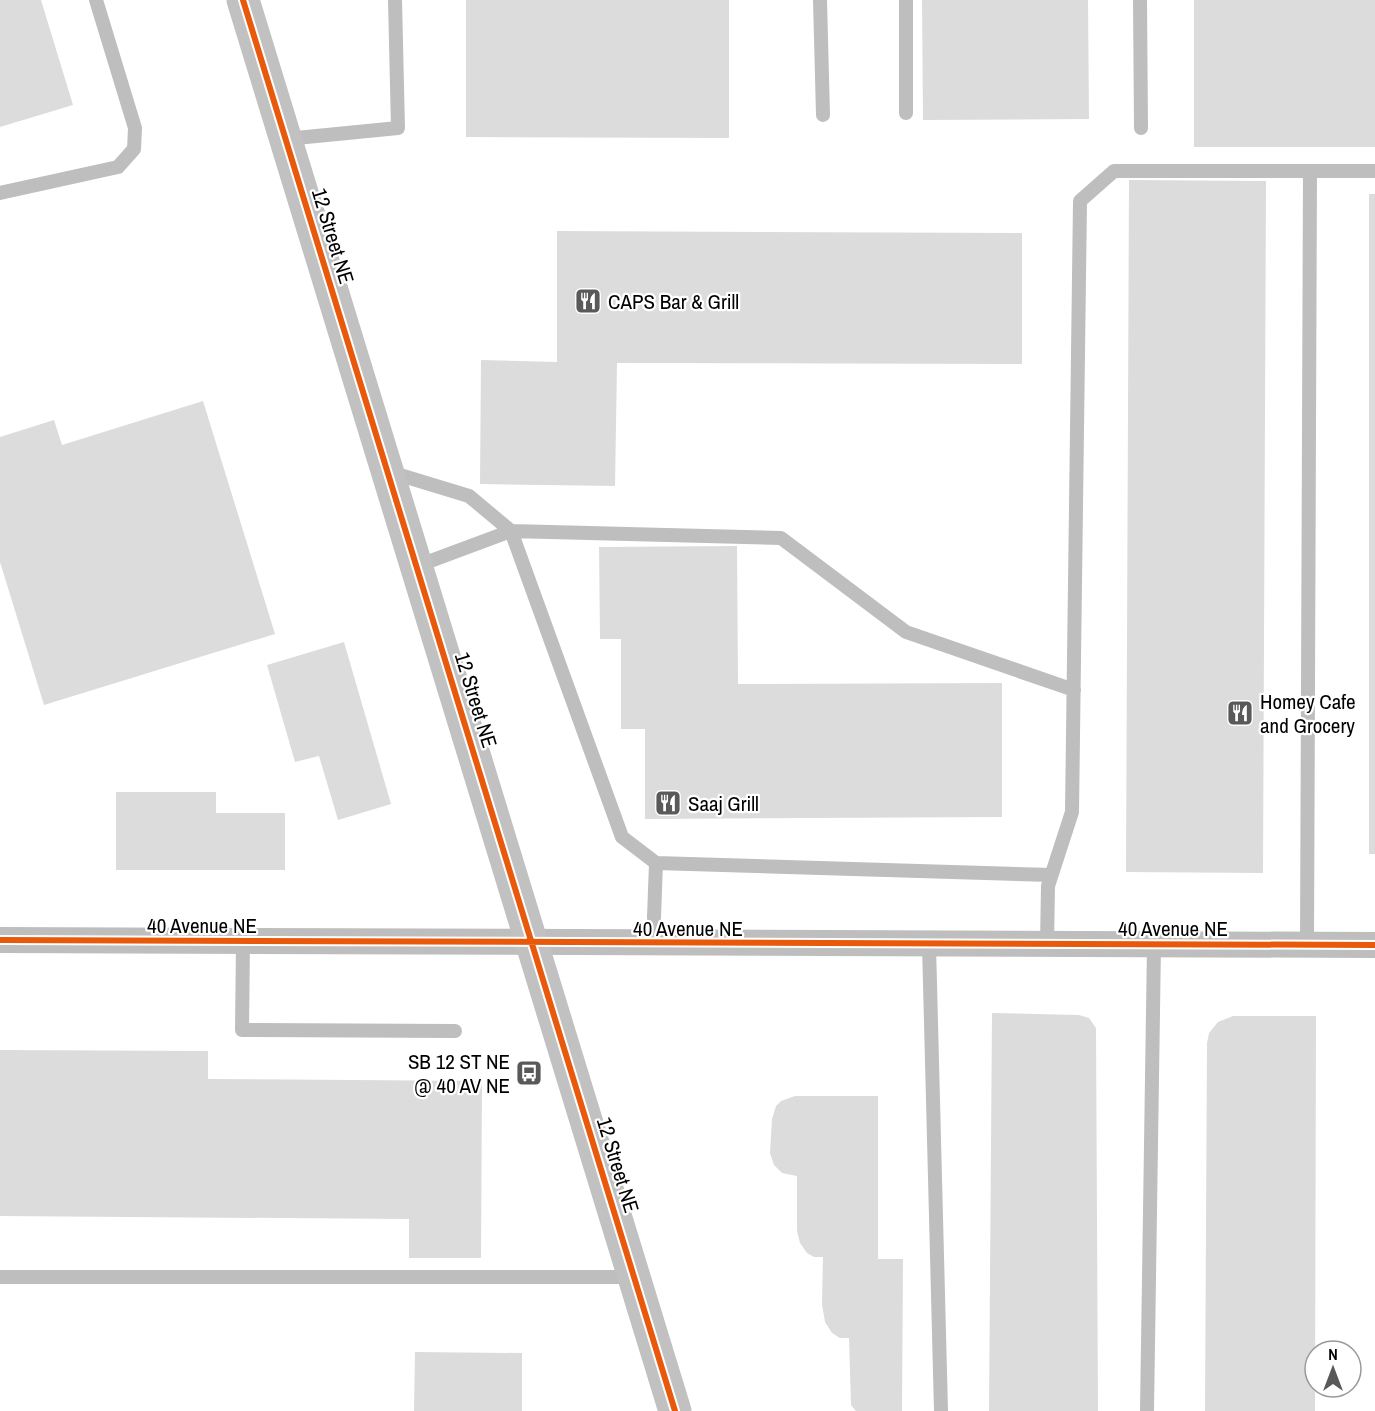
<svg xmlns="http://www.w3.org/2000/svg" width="1375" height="1411" font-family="'Archivo Narrow',sans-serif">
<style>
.building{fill:#dcdcdc}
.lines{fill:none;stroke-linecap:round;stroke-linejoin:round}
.lane{stroke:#bebebe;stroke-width:14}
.street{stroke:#bebebe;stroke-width:26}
.secondary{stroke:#c1c1c1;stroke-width:33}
.cycleway-casing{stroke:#fff;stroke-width:10}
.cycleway{stroke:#e8590c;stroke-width:6}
.labels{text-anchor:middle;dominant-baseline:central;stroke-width:4.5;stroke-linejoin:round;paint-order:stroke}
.street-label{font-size:21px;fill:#000;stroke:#fff}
.poi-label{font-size:21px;fill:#000;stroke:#fff;text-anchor:start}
</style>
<rect width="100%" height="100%" fill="#fff"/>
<path class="building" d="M0,0H41L73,105L0,127Z
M466,0H729V138L466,137Z
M922,0H1088L1089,119L923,120Z
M1194,0H1375V147H1194Z
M1129,180L1266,181L1263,873L1126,872Z
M1369,194H1375V854H1369Z
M557,231L1022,233V364L617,363L615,486L480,484L481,360L557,362Z
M203,401L275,634L44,705L0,562V437L54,420L62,445Z
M737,546L738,684L1002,683V817L645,819V729H621V639H600L599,547Z
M344,642L391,804L338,820L319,756L295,762L267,665Z
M116,792H216V813H285V870H116Z
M992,1013L1079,1015L1089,1018L1096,1028L1098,1411H989Z
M1233,1016H1316L1315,1411H1205L1207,1043L1209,1033L1218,1022Z
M0,1050L208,1051V1079L482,1081L481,1258H409V1219L0,1216Z
M795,1096H878V1259H903L902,1411H856L851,1405L849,1338H840L832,1333L825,1322L822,1304L823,1257H814L807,1253L800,1243L797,1231V1176L782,1173L774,1165L770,1153L772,1119L776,1106L781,1101Z
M415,1352L522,1353V1411H414Z"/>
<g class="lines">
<path class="lane" d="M820,0L823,115
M906,0V113
M1140,0L1141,128
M286,139L398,128L395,0
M0,193L118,167L134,149L135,128L96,0
M390,472L469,496L511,531L781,538L906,632L1074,690
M417,566L511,531L622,837L656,863
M243,942L242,1030L455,1031
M653,944L656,863L1051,875
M929,945L941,1411
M1047,945L1048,886L1072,812L1080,201L1114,171H1310
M1307,945L1310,171H1375
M0,1277H634
M1147,1411L1154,945"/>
<path class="street" d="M0,940L1375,945"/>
<path class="secondary" d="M243,0L675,1411"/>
<defs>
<path id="cycleway" d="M243,0L675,1411
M0,940L1375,945"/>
</defs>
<use href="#cycleway" class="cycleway-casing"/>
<use href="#cycleway" class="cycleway"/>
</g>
<defs>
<symbol id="restaurant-square" viewBox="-11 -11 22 22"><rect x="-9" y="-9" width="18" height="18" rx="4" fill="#595959" stroke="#fff"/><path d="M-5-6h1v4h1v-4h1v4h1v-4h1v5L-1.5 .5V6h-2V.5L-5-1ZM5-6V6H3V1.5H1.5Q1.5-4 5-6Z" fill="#fff"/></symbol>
<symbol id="bus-square" viewBox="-11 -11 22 22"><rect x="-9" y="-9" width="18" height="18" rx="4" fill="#595959" stroke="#fff"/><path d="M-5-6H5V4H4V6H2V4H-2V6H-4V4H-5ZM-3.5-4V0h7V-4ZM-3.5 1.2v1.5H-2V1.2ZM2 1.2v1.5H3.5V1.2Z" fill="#fff"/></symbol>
</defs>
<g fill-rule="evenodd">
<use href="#restaurant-square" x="573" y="286" width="30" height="30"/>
<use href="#restaurant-square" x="1225" y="698" width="30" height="30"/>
<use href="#restaurant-square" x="653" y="788" width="30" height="30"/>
<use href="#bus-square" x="514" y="1058" width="30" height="30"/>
</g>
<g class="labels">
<g class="street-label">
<text transform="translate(333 236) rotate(73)">12 Street NE</text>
<text transform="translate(476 700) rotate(73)">12 Street NE</text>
<text x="202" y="925">40 Avenue NE</text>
<text x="688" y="928">40 Avenue NE</text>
<text x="1173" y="928">40 Avenue NE</text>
<text transform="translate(618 1165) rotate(73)">12 Street NE</text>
</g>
<g class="poi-label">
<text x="608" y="301">CAPS Bar &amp; Grill</text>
<text x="1260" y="701">Homey Cafe<tspan x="1260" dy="24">and Grocery</tspan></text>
<text x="688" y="803">Saaj Grill</text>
<text x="510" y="1061" text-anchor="end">SB 12 ST NE<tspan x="510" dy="24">@ 40 AV NE</tspan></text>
</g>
</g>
<g transform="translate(1333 1369)"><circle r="28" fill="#ffffff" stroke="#999999" stroke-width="1.5"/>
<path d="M0-4.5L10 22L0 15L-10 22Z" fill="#595959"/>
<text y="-9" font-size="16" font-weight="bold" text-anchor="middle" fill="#000000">N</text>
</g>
</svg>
